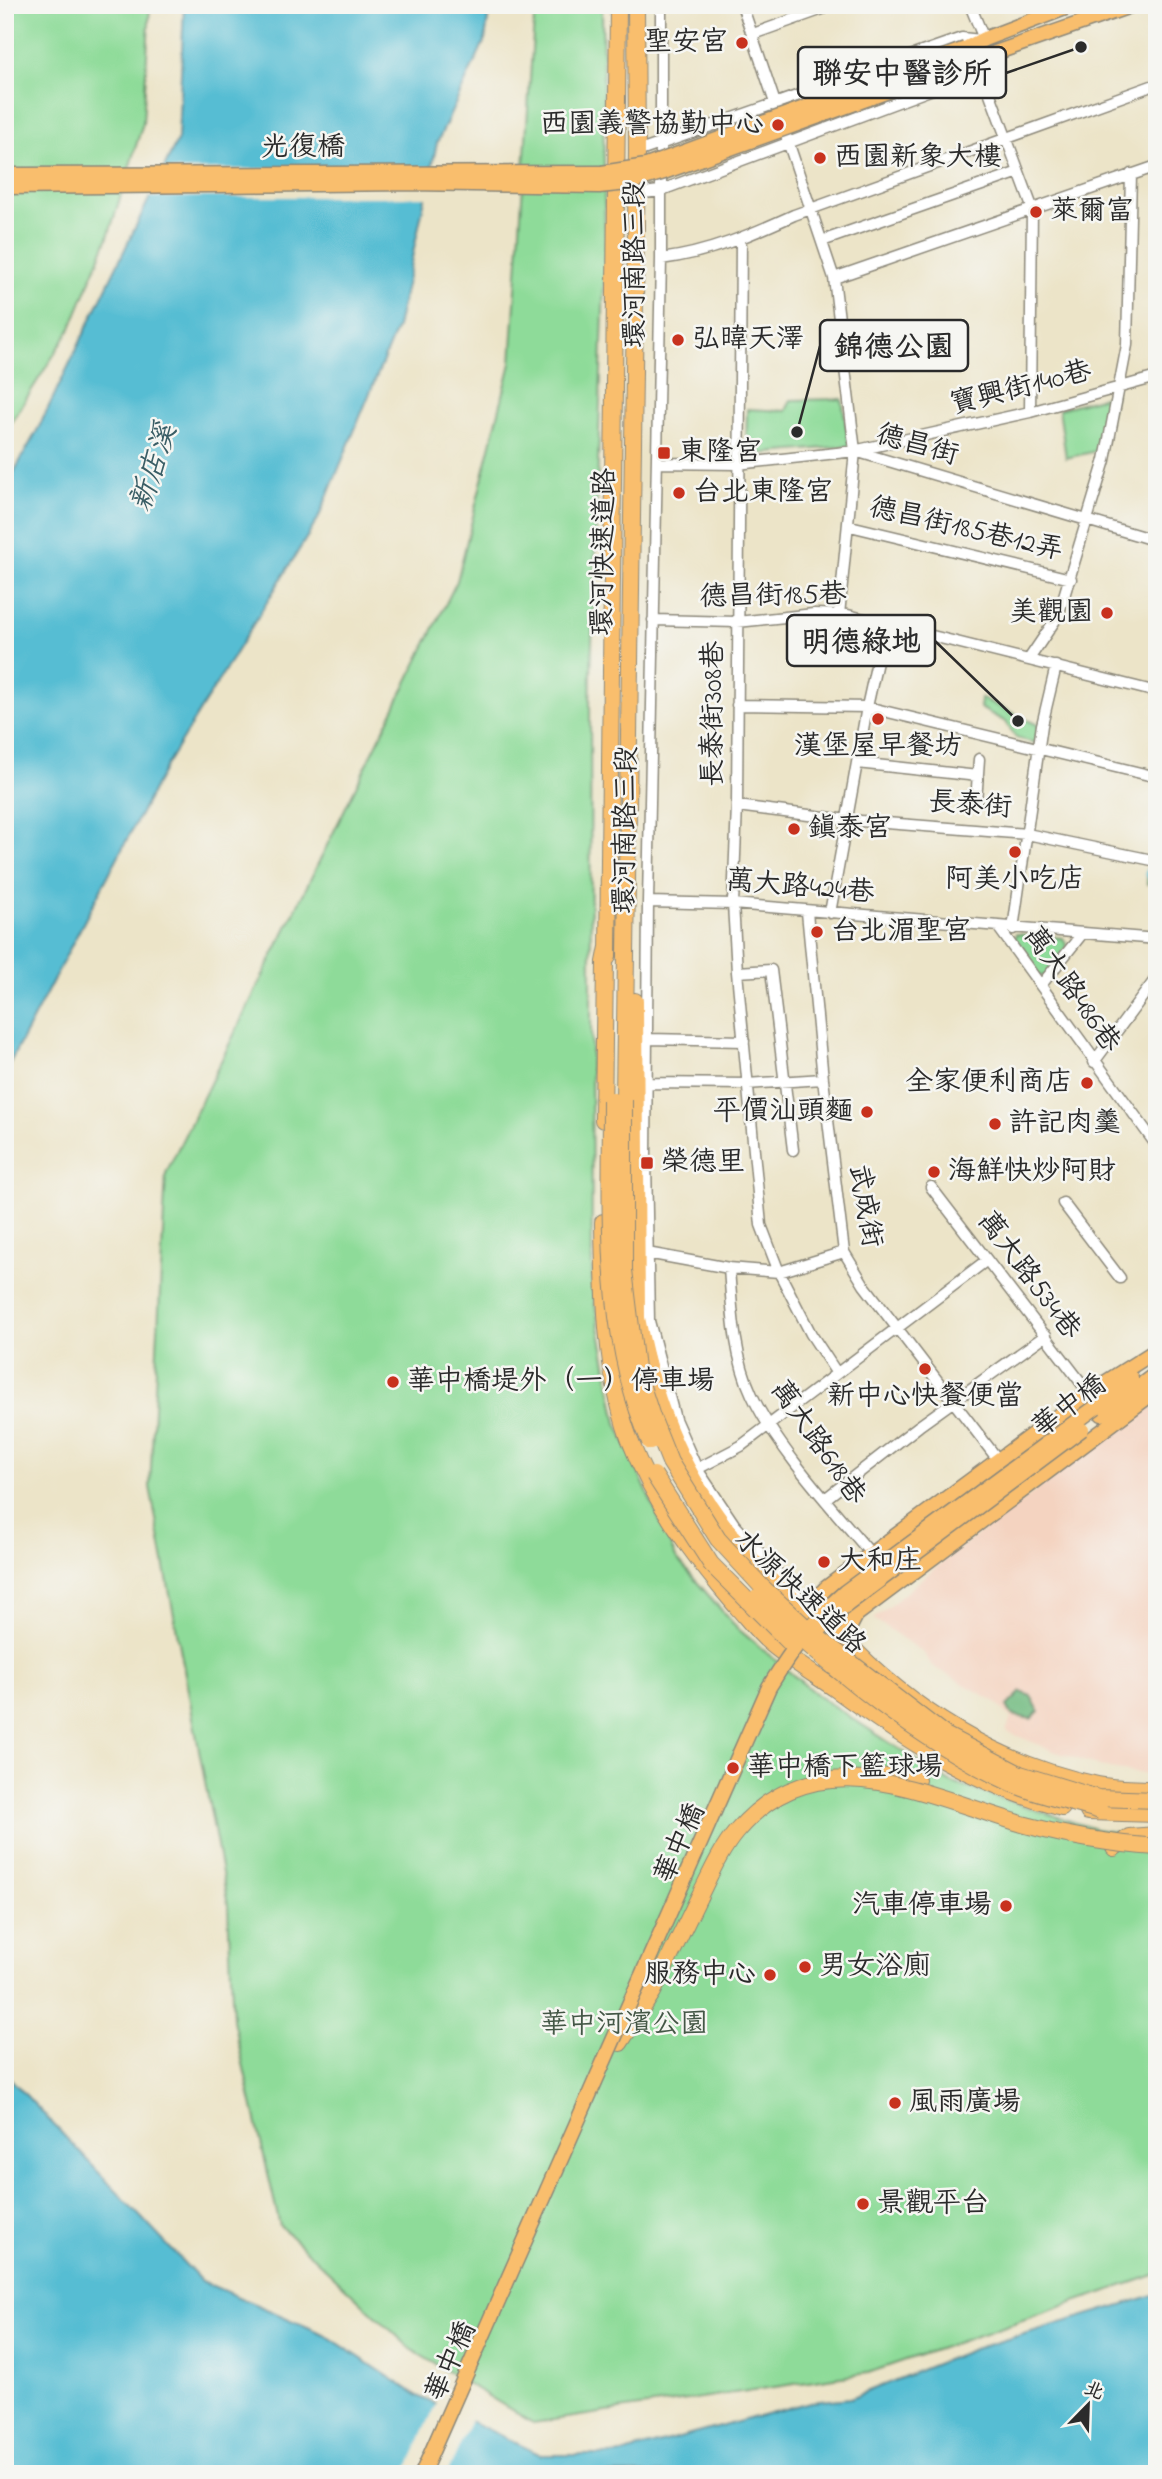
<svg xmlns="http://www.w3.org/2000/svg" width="1162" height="2479" font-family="'Indie Flower','LXGW WenKai TC',sans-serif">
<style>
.built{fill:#f4d3c0}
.green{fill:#8edb99;stroke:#5c8362;stroke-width:2}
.forest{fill:#72bb81;stroke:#4e7356;stroke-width:2}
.water{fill:#56bdd3;stroke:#40747f;stroke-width:2}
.pier{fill:#ece4c8}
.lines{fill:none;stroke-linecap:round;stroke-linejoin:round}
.canal{stroke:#56bdd3;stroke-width:10}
.minor-casing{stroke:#8c887a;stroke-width:13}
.major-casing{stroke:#8c887a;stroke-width:17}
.highway-casing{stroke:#8c887a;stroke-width:18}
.minor{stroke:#fff;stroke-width:10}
.major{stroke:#f9be6d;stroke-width:14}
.highway{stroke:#f9be6d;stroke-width:16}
.major-bridge-casing{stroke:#8c887a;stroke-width:17;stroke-linecap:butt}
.highway-bridge-casing{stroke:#8c887a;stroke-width:18;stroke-linecap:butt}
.major-bridge{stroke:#f9be6d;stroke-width:14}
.highway-bridge{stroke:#f9be6d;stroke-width:16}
.poi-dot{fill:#c8321e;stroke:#f6f6f2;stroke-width:2.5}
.labels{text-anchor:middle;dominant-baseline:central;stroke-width:5;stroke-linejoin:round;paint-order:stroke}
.poi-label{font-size:28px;fill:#2b2b2b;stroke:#f6f6f2;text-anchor:start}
.street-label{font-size:28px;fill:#2b2b2b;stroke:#f6f6f2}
.park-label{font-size:28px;fill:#445746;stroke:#f6f6f2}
.water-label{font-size:30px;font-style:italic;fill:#3a5e66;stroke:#f6f6f2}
.leader{fill:none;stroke:#2b2b2b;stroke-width:2.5}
.callout-dot{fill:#2b2b2b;stroke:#f6f6f2;stroke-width:2.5}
.callout{fill:#f6f6f2;stroke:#2b2b2b;stroke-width:2.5}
.callout-label{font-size:30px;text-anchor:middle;font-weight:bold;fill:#2b2b2b}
</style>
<rect width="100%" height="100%" fill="#f6f6f2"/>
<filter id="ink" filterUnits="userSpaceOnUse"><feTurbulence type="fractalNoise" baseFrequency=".0143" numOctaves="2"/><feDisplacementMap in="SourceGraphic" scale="14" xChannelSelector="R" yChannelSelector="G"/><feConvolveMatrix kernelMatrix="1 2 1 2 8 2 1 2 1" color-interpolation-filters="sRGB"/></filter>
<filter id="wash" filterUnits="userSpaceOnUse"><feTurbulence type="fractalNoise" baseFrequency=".00686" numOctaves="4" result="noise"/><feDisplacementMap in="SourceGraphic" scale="28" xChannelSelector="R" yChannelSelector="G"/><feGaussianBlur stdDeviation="1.57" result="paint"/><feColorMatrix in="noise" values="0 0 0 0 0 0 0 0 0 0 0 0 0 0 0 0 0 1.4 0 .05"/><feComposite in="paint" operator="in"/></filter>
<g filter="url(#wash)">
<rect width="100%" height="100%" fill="#ece4c8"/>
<path class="built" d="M1157,1399V1776L1109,1769L1053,1751L1006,1731L1011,1718L994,1701L932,1666L924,1653L874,1619L947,1558Z"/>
<path class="green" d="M5,5H150L143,123L108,237L71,328L5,432Z
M535,5H602L605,251L590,704L592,1289L617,1423L676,1558L737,1628L818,1696L950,1782L1095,1829L1157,1839V2274L868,2373L533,2423L412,2350L280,2226L233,2020L228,1905L150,1487L166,1173L457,581L511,363Z
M1115,394L1101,450L1066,458L1059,409Z
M842,399L849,446L746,455L747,409L786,411L791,400Z
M981,698L1038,725L1036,743L1016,738L1006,722L980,708Z
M1148,863L1157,865V897L1151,884H1147Z
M1016,934L1063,938L1067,946L1046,976H1037L1013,943Z"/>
<path class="forest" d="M1021,1692L1031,1696L1039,1711L1031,1719L1012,1715L1007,1706Z"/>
<path class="water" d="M184,5H490L485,40L437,143L397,327L318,519L164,769L5,1072V488L39,427L178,139Z
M5,2073L201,2281L324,2334L418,2396L541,2455H617L810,2402L851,2398L971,2350L1157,2294V2474H5Z"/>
<path class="pier" d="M436,167L429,197H146L159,170Z
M437,2402L472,2418L447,2474H405Z"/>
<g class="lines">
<path class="canal" d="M1150,873L1157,882"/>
</g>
</g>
<g filter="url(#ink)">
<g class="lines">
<defs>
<path id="minor" d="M661,5V259L648,902L646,1160L649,1321L675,1419L697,1469L734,1524L801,1599
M742,5L834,278L855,451L839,615
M970,5L984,39
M753,34L834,5
M980,67L1032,207L1030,412
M637,152L962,38L981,40
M637,194L659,191L981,71
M741,239L737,806L733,904L737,972L761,1225L779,1272L811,1334L836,1372
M822,241L1019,172
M661,259C709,253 750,235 794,215L1157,84
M834,278L1157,166
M858,450L1030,412L1157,377
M657,463L737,464L855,451L1157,541
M850,526L1071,579
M653,620L737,622L814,614L848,615L1157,692
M1029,659L1058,616L1105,460L1127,345L1131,174
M737,705L867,707L1157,777
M857,763L978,776
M976,802L979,759
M737,806L848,820L1027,834L1157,861
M648,902L733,904L1157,939
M807,912L823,1079L844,1252L864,1285L999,1461
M830,913L867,707L885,625
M999,928L1157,1146
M1013,929L1042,725L1056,666
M737,972L771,970L793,1150
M1042,984L1082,934
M648,1039L744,1041
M1094,1062L1157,977
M648,1083L747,1084L823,1079
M931,1187L1089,1393
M1063,1203L1120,1278
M647,1253L729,1268L779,1272L844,1252
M729,1268C732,1310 734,1357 752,1395C775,1446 834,1510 871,1554
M697,1469L741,1446L987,1260
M825,1499L919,1426L1046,1335"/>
<path id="major" d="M965,49L984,39L1073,5
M969,62L1133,5
M5,175L602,173
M5,187L411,183L599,186
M1096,1407L1131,1378
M1102,1414L1157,1373
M801,1615L826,1588L871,1554L1089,1393L1157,1350
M839,1648L856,1615L1157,1390"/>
<path id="highway" d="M608,957L618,5
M635,1001L637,1318C655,1410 683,1480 745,1552C763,1573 782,1596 808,1608
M624,1100L637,152L636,5
M603,1120L605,962L608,947
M603,1222C604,1293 605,1371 629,1438C653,1501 693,1556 737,1607C747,1618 757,1632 769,1642C789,1659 812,1673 834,1688C908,1742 973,1784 1062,1808
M842,1637C910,1710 999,1765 1098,1785C1117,1789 1138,1788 1157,1790
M877,1776L917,1780
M1088,1812L1157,1814
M1114,1848L1129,1837L1157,1835
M620,2043L653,1992L699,1897"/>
</defs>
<use href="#minor" class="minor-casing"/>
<use href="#major" class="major-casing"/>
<use href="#highway" class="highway-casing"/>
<use href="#minor" class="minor"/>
<use href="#major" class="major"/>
<use href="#highway" class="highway"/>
<defs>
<path id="major-bridge" d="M602,173L646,166L965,49
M599,186L628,183L664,172L969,62
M810,1643L828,1619L852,1601L1082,1429
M422,2474L769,1687C791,1651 813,1620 845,1592L1096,1407"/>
<path id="highway-bridge" d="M611,1100C611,1214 603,1335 650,1442
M624,1100V1270L636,1368L652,1417L670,1462L718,1539L763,1588L811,1632L945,1735L1020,1774L1098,1798L1157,1800
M654,1475L711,1564L794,1647
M757,1598C832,1669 918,1741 1013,1784C1040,1796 1072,1802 1100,1811
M699,1897C710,1875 720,1851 736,1832C819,1734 926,1797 1026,1825C1069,1837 1112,1844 1157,1847"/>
</defs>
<use href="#major-bridge" class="major-bridge-casing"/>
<use href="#highway-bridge" class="highway-bridge-casing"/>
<use href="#major-bridge" class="major-bridge"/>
<use href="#highway-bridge" class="highway-bridge"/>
</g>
</g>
<g class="poi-dot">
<circle cx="742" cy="43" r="7"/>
<circle cx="778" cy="125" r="7"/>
<circle cx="820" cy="158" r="7"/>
<circle cx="1036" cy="212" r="7"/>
<circle cx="678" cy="340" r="7"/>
<rect x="657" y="446" width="14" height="14" rx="3.5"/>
<circle cx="679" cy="493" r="7"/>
<circle cx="1107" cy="613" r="7"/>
<circle cx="878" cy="719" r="7"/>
<circle cx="794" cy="829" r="7"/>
<circle cx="1015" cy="852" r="7"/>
<circle cx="817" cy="932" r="7"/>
<circle cx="1087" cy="1083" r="7"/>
<circle cx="867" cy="1112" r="7"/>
<circle cx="995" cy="1124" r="7"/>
<rect x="640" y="1156" width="14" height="14" rx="3.5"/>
<circle cx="934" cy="1172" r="7"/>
<circle cx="925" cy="1369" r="7"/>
<circle cx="393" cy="1382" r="7"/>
<circle cx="824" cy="1562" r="7"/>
<circle cx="733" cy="1768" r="7"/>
<circle cx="1006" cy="1906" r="7"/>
<circle cx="805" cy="1967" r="7"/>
<circle cx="770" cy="1975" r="7"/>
<circle cx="895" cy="2103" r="7"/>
<circle cx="863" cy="2204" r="7"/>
</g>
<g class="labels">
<g class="poi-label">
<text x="728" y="43" text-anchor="end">聖安宮</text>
<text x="764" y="125" text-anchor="end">西園義警協勤中心</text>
<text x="834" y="158">西園新象大樓</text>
<text x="1050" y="212">萊爾富</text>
<text x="692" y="340">弘暐天澤</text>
<text x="678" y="453">東隆宮</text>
<text x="693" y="493">台北東隆宮</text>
<text x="1093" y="613" text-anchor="end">美觀園</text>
<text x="878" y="747" text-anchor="middle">漢堡屋早餐坊</text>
<text x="808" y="829">鎮泰宮</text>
<text x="1015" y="880" text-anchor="middle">阿美小吃店</text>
<text x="831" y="932">台北湄聖宮</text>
<text x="1073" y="1083" text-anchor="end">全家便利商店</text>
<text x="853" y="1112" text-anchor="end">平價汕頭麵</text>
<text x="1009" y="1124">許記肉羹</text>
<text x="661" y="1163">榮德里</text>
<text x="948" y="1172">海鮮快炒阿財</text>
<text x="407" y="1382">華中橋堤外（一）停車場</text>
<text x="925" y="1397" text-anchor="middle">新中心快餐便當</text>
<text x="838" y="1562">大和庄</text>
<text x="747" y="1768">華中橋下籃球場</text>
<text x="992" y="1906" text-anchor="end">汽車停車場</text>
<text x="819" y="1967">男女浴廁</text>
<text x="756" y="1975" text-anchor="end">服務中心</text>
<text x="909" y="2103">風雨廣場</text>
<text x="877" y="2204">景觀平台</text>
</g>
<g class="street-label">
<text x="303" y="148">光復橋</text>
<text transform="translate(636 264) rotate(-90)">環河南路三段</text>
<text transform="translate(1021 389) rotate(-14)">寶興街140巷</text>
<text transform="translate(917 446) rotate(16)">德昌街</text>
<text transform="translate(966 530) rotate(13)">德昌街185巷12弄</text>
<text transform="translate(605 552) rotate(-89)">環河快速道路</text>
<text transform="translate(773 597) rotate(-1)">德昌街185巷</text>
<text transform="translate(714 714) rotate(-90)">長泰街308巷</text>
<text transform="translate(970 806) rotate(4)">長泰街</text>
<text transform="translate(627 830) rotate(-89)">環河南路三段</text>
<text transform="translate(800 888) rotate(5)">萬大路424巷</text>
<text transform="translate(1071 990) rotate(55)">萬大路486巷</text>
<text transform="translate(864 1206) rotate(80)">武成街</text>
<text transform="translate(1028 1276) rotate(53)">萬大路534巷</text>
<text transform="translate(1070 1407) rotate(-37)">華中橋</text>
<text transform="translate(817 1443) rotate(55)">萬大路618巷</text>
<text transform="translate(799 1593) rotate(43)">水源快速道路</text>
<text transform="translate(681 1844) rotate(-66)">華中橋</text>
<text transform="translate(452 2362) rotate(-66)">華中橋</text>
</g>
<g class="park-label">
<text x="624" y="2025">華中河濱公園</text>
</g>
<g class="water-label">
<text transform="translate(155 468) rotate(-72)">新店溪</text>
</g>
</g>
<path class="leader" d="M1081 47L1006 73M797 432L820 346M1018 721L935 641"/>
<g class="callout-dot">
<circle cx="1081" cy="47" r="7"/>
<circle cx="797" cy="432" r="7"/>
<circle cx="1018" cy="721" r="7"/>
</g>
<g class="callout">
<rect x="798" y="47" width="208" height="51" rx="7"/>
<rect x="820" y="320" width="148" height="51" rx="7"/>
<rect x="787" y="615" width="148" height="51" rx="7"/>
</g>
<g class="callout-label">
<text x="902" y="83">聯安中醫診所</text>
<text x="894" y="356">錦德公園</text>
<text x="861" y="651">明德綠地</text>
</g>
<rect width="1162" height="2479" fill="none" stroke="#f6f6f2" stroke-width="28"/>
<g transform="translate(1088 2405) rotate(23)" stroke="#f6f6f2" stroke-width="5" paint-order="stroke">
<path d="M0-5L12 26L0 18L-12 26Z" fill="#2b2b2b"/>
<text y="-10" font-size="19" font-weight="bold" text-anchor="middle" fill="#2b2b2b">北</text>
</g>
</svg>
